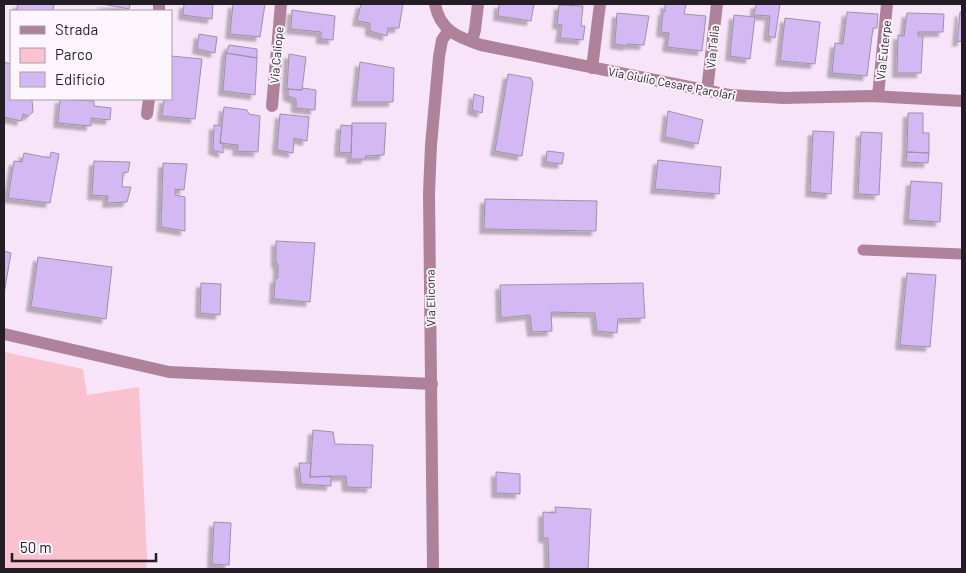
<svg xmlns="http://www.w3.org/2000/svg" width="966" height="573" font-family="Barlow,sans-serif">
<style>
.green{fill:#fac1cf}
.building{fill:#d3b8f3;stroke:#9c92a8;filter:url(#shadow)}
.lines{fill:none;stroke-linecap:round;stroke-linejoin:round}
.lane{stroke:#af829c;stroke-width:11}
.street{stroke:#af829c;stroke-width:12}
.labels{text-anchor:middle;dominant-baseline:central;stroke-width:4;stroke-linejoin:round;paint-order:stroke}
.street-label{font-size:12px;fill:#241d25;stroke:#fdf5fe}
</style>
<defs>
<filter id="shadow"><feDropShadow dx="-4.5" dy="4.5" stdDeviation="1" flood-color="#0004"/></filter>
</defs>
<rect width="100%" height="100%" fill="#f7e4f8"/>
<path class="green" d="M4,352L83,369L87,395L139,387L147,558L146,569H4Z"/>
<path class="building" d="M18,4H54L53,11H16Z
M102,4H130L129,9Z
M184,4H213L212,19L183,15Z
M233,4H265L260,37L230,34Z
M361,4H403L399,28H388L387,36L370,31V23L357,21Z
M499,4H534L531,21L498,16Z
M665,4H686L684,14L706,16L702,51L667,47L669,33L661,32L663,11L665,12Z
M756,4H780L775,38L768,36L770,16L754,15Z
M559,5L583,6L581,26H585L583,40L560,38L562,25L557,24Z
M292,10L335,16L333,40L321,39V32L291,29Z
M847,12L878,14L877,28H873L867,76L832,73L835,43L843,44Z
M960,12H962V41L957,42Z
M617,13L649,16L644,45L627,44L628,46L615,44Z
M907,13L944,14L943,32H918V36H923L921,73H897L898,35L904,36Z
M734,15L755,17L750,59L730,56Z
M785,18L820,22L815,64L780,61Z
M199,34L217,37L215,53L197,49Z
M229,45L257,49V58L226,53Z
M226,53L257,58L255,95L223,91Z
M289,54L306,57L302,90L287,89Z
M171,56L202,59L195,119L162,116L164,99H171Z
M4,62L11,64V99H32L33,112L28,116L23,114L21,121L4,117Z
M360,62L394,68L393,102H356Z
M508,74L531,78L533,83L522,156L495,151Z
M303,88L316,90L315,110L296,108V99L288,96V89L302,90Z
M474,94L484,97L482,113L472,110Z
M60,99L94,101V106L111,108L110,120L91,118V126L58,123Z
M224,107L247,110L249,114L260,116L258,152L237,151L238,145L220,143Z
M668,111L703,120L698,144L665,137Z
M908,113H923V133H929V153L907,152Z
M280,114L309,117L307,141L294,138L293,153L277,150Z
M352,123H386L384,155L365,156L366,159H351Z
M214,125L222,126L220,143H223V153L213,150Z
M341,125L352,126L351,153L339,152Z
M813,131L834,132L831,194L810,192Z
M861,132L882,133L879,195L858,194Z
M547,151L564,153L562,164L546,162Z
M51,152L59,154L50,203L8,198L14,161L22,162L24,153L50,158Z
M907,152L929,153L928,163L906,162Z
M658,160L721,167L719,194L655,189Z
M94,161L130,162L128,172L123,173L122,187H131L127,202L107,203L108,196L92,195Z
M163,163L187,164L184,190L175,189V195L185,197V231L161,227Z
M911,181L942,183L940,222L908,220Z
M485,199L597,201L596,231L484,229Z
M276,241L315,243L310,302L274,299L275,279L278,278V264L276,263Z
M4,251L11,253L4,294Z
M38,257L112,267L106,319L31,307Z
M907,273L936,275L930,347L900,345Z
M201,283L221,284L220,315L200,313Z
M643,283L645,318L618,319L617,333L597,331L595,313L551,312L552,331L532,332L530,315L501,318L500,285Z
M313,430L333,432L335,444L373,445L371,488L347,487L346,476L310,477Z
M299,463H311L310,477L331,476V486L301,484Z
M496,472L520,474V494L496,493Z
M555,507L591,509L588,569H549L548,538H543V512L556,513Z
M214,522L231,523L229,565L212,564Z"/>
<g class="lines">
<path class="lane" d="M863,250L962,254"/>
<path class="street" d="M435,4C440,31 458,37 481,45L729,95L784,98L871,96L962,101
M159,11V4
M472,41L475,30L478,4
M592,68L600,4
M707,91L717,4
M878,96L887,4
M272,106L281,4
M147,114L149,99
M4,334L169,372L432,384
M433,569L429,193L431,145L439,57L442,40L449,30"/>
</g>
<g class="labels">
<g class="street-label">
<text transform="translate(712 47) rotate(-84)">Via Talia</text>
<text transform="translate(883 50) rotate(-84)">Via Euterpe</text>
<text transform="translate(276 55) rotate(-85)">Via Caliope</text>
<text transform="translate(672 83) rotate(11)">Via Giulio Cesare Parolari</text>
<text transform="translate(430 298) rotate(-91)">Via Elicona</text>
</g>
</g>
<rect width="966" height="573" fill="none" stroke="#241d25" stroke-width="10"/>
<rect x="10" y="10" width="162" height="90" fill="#fdf5fe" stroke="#a69fa7"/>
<rect x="20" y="26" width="25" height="8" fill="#af829c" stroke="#a69fa7"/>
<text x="55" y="35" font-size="15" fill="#241d25">Strada</text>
<rect x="20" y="48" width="25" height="15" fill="#fac1cf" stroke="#a69fa7"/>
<text x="55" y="60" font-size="15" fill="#241d25">Parco</text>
<rect x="20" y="72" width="25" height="15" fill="#d3b8f3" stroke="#a69fa7"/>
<text x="55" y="85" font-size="15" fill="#241d25">Edificio</text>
<path d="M12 553v8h144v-8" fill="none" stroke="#241d25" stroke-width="2.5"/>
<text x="20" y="553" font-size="15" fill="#241d25" stroke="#fdf5fe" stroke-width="4" paint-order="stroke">50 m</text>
</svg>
